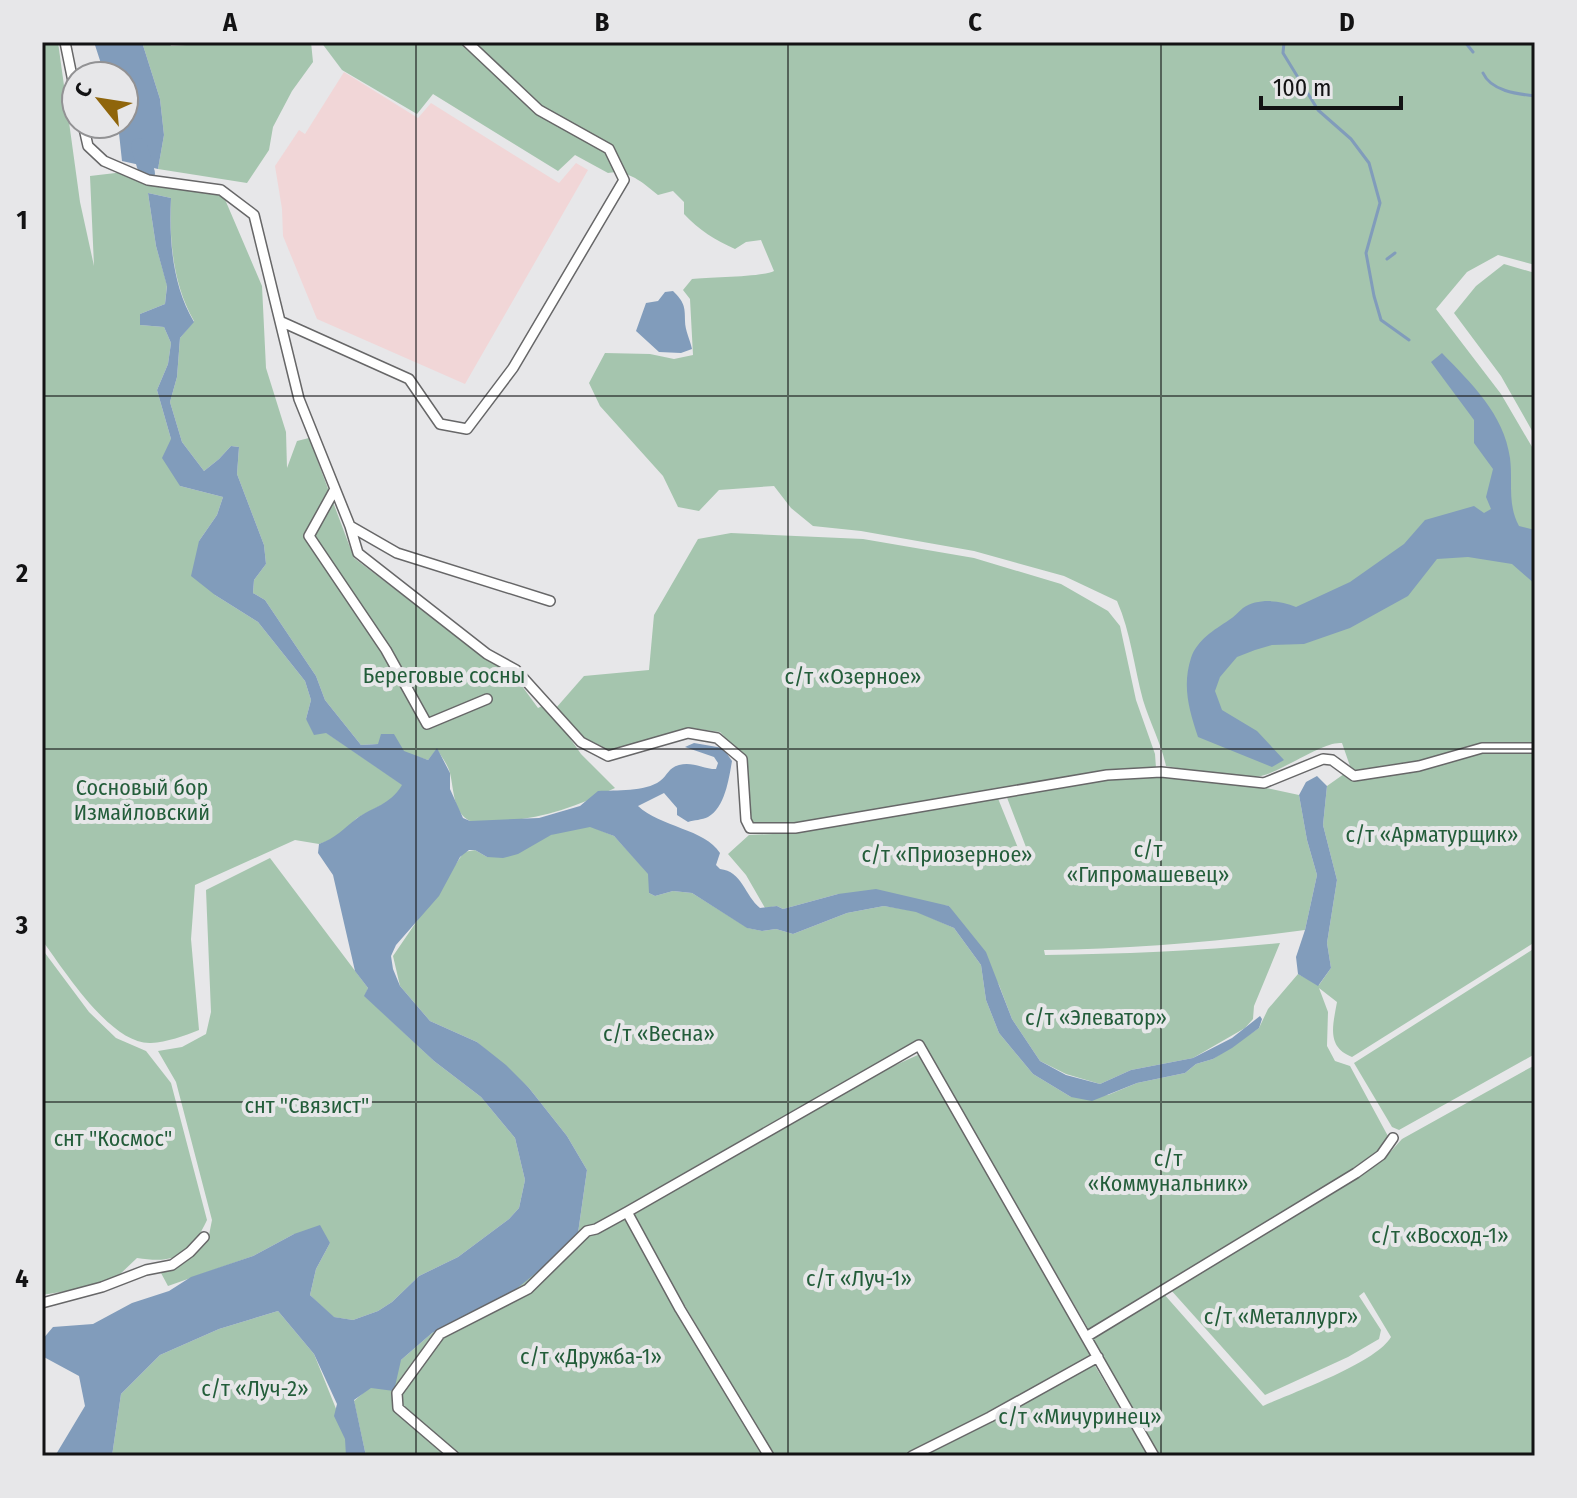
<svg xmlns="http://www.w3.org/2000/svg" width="1577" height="1498" font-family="'Fira Sans Condensed',sans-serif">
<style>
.industrial{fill:#f1d6d7}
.green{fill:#a5c5ae}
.water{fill:#819cbb}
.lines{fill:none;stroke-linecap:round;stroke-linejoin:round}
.stream{stroke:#819cbb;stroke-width:3}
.river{stroke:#819cbb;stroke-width:16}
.minor-casing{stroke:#676768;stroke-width:12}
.minor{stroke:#fff;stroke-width:9}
.grid{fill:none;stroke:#131314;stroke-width:2;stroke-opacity:0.55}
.labels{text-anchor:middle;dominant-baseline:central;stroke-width:8;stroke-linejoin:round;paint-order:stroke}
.park-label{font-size:22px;fill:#235d3a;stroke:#e7e7e9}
.neatline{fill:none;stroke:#131314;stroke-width:3}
.grid-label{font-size:26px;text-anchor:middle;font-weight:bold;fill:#131314}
</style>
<rect width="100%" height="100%" fill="#e7e7e9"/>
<path class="industrial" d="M344,72L418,118L431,103L559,183L576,163L588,170L465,384L317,319L283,236L282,209L275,166L299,130L305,134Z"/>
<path class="green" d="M42,42H58L80,202L94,266L90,176L124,172L221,190L262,286L266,368L286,432L287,468L297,441L309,438L354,558L483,656L511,671L538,708L546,704L581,754L615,788C565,812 527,824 470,821C453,813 454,790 450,773C448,765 441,756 437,749L428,760L378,744L361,745L325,700L316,676L265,600L253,593L254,580L266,564L264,545L237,474L239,447L231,446L219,459L204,471L182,442L170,402L177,377L180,338L194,321C173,285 169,240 171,198L148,193L156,246L167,285L165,304L140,314V325L164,327L171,343L168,364L157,390L171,439L180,486L223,497L217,515L199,541L215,595L258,622L305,681L311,700L306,719L403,785L393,799L357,818L336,838L319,844L295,840L195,885L191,939L199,1030C184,1036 167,1042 151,1043C111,1045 64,970 42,940Z
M142,42H169L171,46L233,42H311L313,62L292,91L273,127L269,150L247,183L158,169L164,135L160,99Z
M321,42H1535V265L1498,255L1467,272L1436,309L1501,394L1535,452V942L1352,1057C1326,1047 1333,1025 1337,1002L1319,988L1328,1012L1327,1046L1335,1061L1350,1066L1389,1138L1379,1154L1089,1330L921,1042L626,1216L766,1456H366L354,1401L432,1333L481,1309L552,1260L578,1233L587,1170L567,1136L529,1088L477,1042L430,1021L400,986L393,956L464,852L475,850L487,857L564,830L590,826L614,836L649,874V893L655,896L673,891L692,893L748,928L762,931L776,929L793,934L847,913L884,906L916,911L954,928L981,965L986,1000L999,1033L1033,1074L1071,1097L1108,1095L1137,1083L1185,1073L1196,1064L1213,1059L1259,1028L1268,1009L1298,974L1319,985L1331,968L1327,943L1337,880L1323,825L1327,786L1351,769L1342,743C1323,741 1285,770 1261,776C1240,781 1190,770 1166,766C1161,743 1150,723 1143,700C1134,667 1131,633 1117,601L1064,576L974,551L861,531L813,526L791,508L774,486L719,490L699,511L678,507L663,476L600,406L589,383L605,353L650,354L674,359L693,355L690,299L683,290L692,279C709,277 762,277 774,271L761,240L746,242L735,249C715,240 699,230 684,214V202L673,191L658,195C643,183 628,169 608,173L575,155L558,171L433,94L417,114L342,70Z
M1504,264L1535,273V436L1501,376L1454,313L1476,286Z
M731,533L863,539L974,558L1061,584L1108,611L1120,626L1136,700L1155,754L1156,768L1107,771L1035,782L797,824H752L748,813V763L720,732L691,728L605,751L590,744L569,726L556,708L584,676L649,670L654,615L698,539Z
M1160,776L1262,787L1299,795L1307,840L1317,875L1305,930C1218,942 1132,949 1044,950L1045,955C1124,954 1202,951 1280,943L1254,1006L1253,1019L1245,1028L1193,1058L1131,1070L1100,1084L1066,1074L1040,1061L1012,1019L999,985L949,906L838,894L783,909L777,906L765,908L746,875L728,854L749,835L795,833L997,796L1022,858L1029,855L1006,795L1107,778Z
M270,858L368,988L365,996L434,1061L481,1097L515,1138L525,1180L519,1208L509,1219L458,1257L419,1276L392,1302L378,1311L353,1320L333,1317L310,1295L316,1269L330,1243L294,1234L253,1256L168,1286L161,1273L180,1265L208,1240L212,1220L176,1082L158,1051L182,1047L206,1034L211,1012L206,890Z
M1535,948V1054L1399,1130L1392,1127L1354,1063Z
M42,949L89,1012L116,1038L146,1051L171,1083L207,1220C190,1256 175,1264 137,1258L117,1277L85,1288L42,1295Z
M920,1054L1092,1356L1005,1405L904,1456H774L630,1213L878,1073Z
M1535,1065V1456H1157L1091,1339L1163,1293L1263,1406C1294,1392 1376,1363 1391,1337L1364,1292L1359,1296L1381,1330L1379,1339L1348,1357L1265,1395L1170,1289L1358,1177L1384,1159L1402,1139Z
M278,1311L314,1354L355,1456H112L121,1394L160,1355L219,1329Z
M1094,1364L1148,1456H921Z"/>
<path class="water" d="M94,42H142L160,99L164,135L158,169L122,161L118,124H124V76H105Z
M148,193L171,198C169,239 172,285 194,322L180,338L177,377L170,402L182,442L204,471L219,459L231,446L239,447L237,474L264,545L266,564L254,580L253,593L265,600L316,676L325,700L361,745L378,744L381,734H394L404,751L428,760L437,748L450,773V789L463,818L470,821L539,818L580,806L598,791C616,790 645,792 660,781C668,775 668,768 679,765C692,761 703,769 716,769L718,763L714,757L685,747L694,743L723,748L732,761C729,778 725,808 708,817C702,820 694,820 688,822L677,815V808L664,793L638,806C660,827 705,829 720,853L716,865L720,869C742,871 745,896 760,908L777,906L783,909L838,894L876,889L949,906L986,952L1012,1019L1040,1061L1066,1075L1100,1084L1131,1070L1193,1058L1232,1038L1260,1016L1262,1019L1259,1028L1232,1048L1213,1059L1196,1064L1185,1073L1137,1083L1092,1101L1071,1097L1033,1074L999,1033L986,1000L981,965L954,928L916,912L884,906L847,913L793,934L776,929L762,931L747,928L692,893L673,891L655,896L649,893L648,874L614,836L590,827L551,835L518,854L503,858L487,857L475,850H469L460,857L439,896L396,945L391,956L393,969L400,986L430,1021L477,1042L506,1065L529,1088L567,1136L587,1170L578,1233L552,1260L510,1294L432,1333L401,1360L394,1391L371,1388L354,1400L366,1456H346L345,1439L334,1416L337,1404L314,1354L278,1311L219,1329L160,1355L121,1394L112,1456H55L85,1406L79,1376L42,1356V1340L53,1327L93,1324L132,1303L169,1291L191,1277L253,1256L294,1234L320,1225L330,1243L316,1269L310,1295L334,1317L353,1320L378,1311L392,1302L419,1276L458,1257L509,1219L519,1208L525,1180L515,1138L481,1097L434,1061L364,996L368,988L355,971L333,875L318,853L319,844C336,838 343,829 356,819C375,805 389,806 402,785L326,733L314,735L306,719L311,700L305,681L258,622L215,595L191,576L199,541L217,515L223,497L180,486L162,458L171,439L157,390L168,364L171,343L164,327L140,325V314L165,304L167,286L156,246Z
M673,291C684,302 685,306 685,321C685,330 690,340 692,349L681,353L659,352L636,331L646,303L658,301L665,292Z
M1442,353C1471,383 1504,414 1510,458C1513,482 1507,504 1519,526L1535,530V584L1512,564L1468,557L1437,559L1408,596L1350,628L1304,644L1272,645L1255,650L1237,657L1220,677L1215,691L1222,710L1257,731L1284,760L1272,767L1198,737C1189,710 1182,686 1191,658C1197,640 1214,630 1229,620C1234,617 1238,612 1243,608C1258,598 1280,600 1296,607L1350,582L1404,544L1425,520L1474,506L1484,513L1491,509L1486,497L1493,469L1474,443V420L1431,362Z
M1317,776L1327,786L1323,825L1337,880L1327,943L1331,968L1318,986L1298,974L1296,957L1305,930L1317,875L1307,840L1299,795L1306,782Z"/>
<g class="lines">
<path class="stream" d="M1284,42L1283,53L1318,110L1351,139L1369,163L1380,203L1366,253L1374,296L1381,320L1409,340
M1465,42L1473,52
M1483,73C1491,91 1517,94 1535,96
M1387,259L1395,253"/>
<path class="river" d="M139,146L147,173"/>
<defs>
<path id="minor" d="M65,42L76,96
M83,124L88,146L104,161L148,180L221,190L254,215L299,399L350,526L358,553L487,654L516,670L581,742L608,756L688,733L717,738L742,759L746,820L750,828H795L1107,775L1161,772L1264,783L1323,759L1332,760L1354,776L1419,766L1482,748H1535
M282,322L409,379L440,424L467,429L513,368L624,180L609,149L539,110L467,42
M335,489L309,536L386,650L427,724L487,699
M350,526L397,553L550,601
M627,1212L680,1309L769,1456
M42,1303L102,1287L146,1270L172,1265L190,1252L204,1237
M1086,1337L1356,1173L1381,1155L1393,1138
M454,1456L398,1408L397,1393L440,1334L528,1289L587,1231L596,1229L627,1212L919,1045L1154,1456
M912,1456L990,1417L1098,1357"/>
</defs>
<use href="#minor" class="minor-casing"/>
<use href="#minor" class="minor"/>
</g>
<path class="grid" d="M416,42V1456M788,42V1456M1161,42V1456M42,396H1535M42,749H1535M42,1102H1535"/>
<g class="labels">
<g class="park-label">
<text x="444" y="675">Береговые сосны</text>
<text x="853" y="676">с/т «Озерное»</text>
<text x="142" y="787">Сосновый бор<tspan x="142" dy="25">Измайловский</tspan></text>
<text x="1432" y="834">с/т «Арматурщик»</text>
<text x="1148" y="849">с/т<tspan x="1148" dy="25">«Гипромашевец»</tspan></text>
<text x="947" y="854">с/т «Приозерное»</text>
<text x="1096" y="1017">с/т «Элеватор»</text>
<text x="659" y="1033">с/т «Весна»</text>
<text x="307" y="1105">снт "Связист"</text>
<text x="113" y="1138">снт "Космос"</text>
<text x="1168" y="1158">с/т<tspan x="1168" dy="25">«Коммунальник»</tspan></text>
<text x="1440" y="1235">с/т «Восход-1»</text>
<text x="859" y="1278">с/т «Луч-1»</text>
<text x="1281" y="1316">с/т «Металлург»</text>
<text x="591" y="1356">с/т «Дружба-1»</text>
<text x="255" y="1388">с/т «Луч-2»</text>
<text x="1080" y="1416">с/т «Мичуринец»</text>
</g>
</g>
<rect width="1577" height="1498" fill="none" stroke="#e7e7e9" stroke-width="88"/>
<g transform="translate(100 100) rotate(300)"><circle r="38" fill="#e7e7e9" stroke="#929294" stroke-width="2"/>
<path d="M0-6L14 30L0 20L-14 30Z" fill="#8f650b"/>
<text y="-12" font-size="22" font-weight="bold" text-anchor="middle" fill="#131314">С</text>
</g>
<path d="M1261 96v12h140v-12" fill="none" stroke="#131314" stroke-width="4"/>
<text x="1273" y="96" font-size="24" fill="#131314" stroke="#e7e7e9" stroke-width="6" paint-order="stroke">100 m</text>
<rect x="44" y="44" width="1489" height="1410" class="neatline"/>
<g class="grid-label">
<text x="230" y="31">A</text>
<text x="602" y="31">B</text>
<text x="975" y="31">C</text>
<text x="1347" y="31">D</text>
<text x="22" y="229">1</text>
<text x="22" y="582">2</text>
<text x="22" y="934">3</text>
<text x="22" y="1287">4</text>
</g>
</svg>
